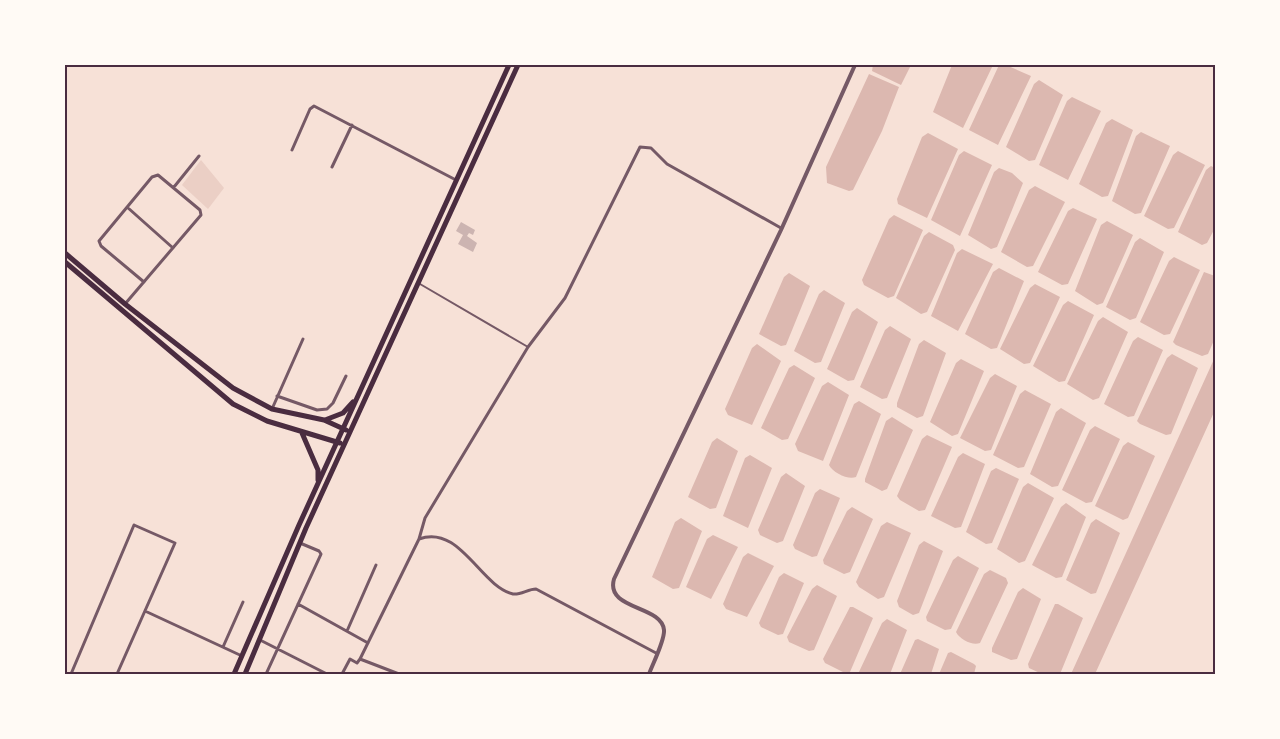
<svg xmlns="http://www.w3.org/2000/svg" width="1280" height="739" font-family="'DejaVu Sans',sans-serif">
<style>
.green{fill:#ebcfc5}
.water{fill:#dcb8b0}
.building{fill:#ccb4b1}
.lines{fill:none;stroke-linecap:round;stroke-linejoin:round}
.service{stroke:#755966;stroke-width:2}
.minor{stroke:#755966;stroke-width:3}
.tertiary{stroke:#755966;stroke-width:4}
.trunk{stroke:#4a2c40;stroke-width:5}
.neatline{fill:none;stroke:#4a2c40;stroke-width:2}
</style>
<rect width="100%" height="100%" fill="#f7e1d7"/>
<path class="green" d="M201,160L224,188L208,209L182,185Z"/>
<path class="water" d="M873,65H911L901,85L872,71Z
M952,65H993L963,128L933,112Z
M999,65H1006L1031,76L998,145L969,130Z
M869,74L899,87L882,131L853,190L849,191L827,183L826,167Z
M1039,80L1063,95L1035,160L1029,161L1006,147L1034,84Z
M1072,97L1101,111L1068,180L1039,165L1067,101Z
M1112,119L1133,130L1108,196L1102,197L1079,184L1106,123Z
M1141,132L1170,146L1141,213L1135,214L1112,201L1136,136Z
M928,133L958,149L927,218L898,204L897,199L922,137Z
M964,151L992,165L960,236L931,220L959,155Z
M1178,151L1205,165L1174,228L1168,229L1144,216L1173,155Z
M1211,166L1215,168V228L1207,243L1202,245L1178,232L1206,170Z
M999,168L1012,173L1023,183L997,247L991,249L968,235L994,172Z
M1035,186L1065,202L1033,266L1027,267L1001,252L1029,190Z
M1073,208L1097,219L1068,284L1062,285L1038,272L1068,211Z
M894,215L923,230L894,296L888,298L864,285L862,280L889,219Z
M1107,221L1133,235L1103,303L1097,305L1075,291L1101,225Z
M929,232L953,245L955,250L927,312L921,314L896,298L924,236Z
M1140,238L1164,252L1136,318L1130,320L1106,307L1135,242Z
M962,249L993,264L958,331L931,316L957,253Z
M1174,257L1200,270L1170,334L1164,335L1140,322L1169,261Z
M999,268L1024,281L997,348L991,349L965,334L993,272Z
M1204,272L1215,276V338L1208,354L1202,356L1176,345L1173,342Z
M789,273L810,286L786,345L781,346L759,334L784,277Z
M1035,284L1060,297L1030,363L1024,364L1000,349L1030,288Z
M824,290L845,303L821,362L815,363L794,351L819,294Z
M1068,301L1094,315L1065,381L1059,382L1033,366L1063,305Z
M857,308L878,322L854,380L848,381L827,369L852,312Z
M1103,317L1128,332L1099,398L1093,400L1067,384L1098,321Z
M890,326L911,339L887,398L882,399L860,387L885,330Z
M1138,337L1163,350L1134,416L1128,417L1104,404L1133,341Z
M924,340L946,353L923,416L917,418L897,407V403L919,344Z
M757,344L781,361L752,425L728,415L725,409L752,348Z
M1172,354L1198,368L1171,434L1166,435L1140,424L1137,421L1167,358Z
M1215,357V410L1095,674H1071Z
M961,359L984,371L958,434L952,436L930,422L956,363Z
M794,365L815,378L788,439L782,440L761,428L789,368Z
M995,374L1017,386L991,450L985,451L960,438L990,378Z
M828,382L849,395L823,461L798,451L795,444L822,386Z
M1025,390L1051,404L1024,467L1018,468L993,455L1020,394Z
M859,401L881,414L856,477C848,480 833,473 829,465L854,404Z
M1061,408L1086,423L1058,486L1052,487L1030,474L1056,412Z
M892,417L913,430L887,489L882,491L865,482V479L886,421Z
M1095,426L1120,439L1092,502L1086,503L1062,490L1090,430Z
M927,435L952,447L925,510L919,511L900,500L897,496L922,439Z
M717,438L738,451L716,508L710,509L688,497L712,442Z
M1128,442L1155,456L1128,518L1123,520L1095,506L1123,446Z
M963,453L985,464L961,527L955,528L931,516L958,457Z
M750,455L772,468L748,528L723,516L745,458Z
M996,468L1019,479L992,543L986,544L966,532L991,471Z
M786,473L805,486L783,541L777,543L760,535L758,530L781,477Z
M1028,483L1054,498L1025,561L1019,563L997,549L1023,487Z
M820,489L840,498L817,556L812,557L795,549L793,545L815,493Z
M1066,503L1086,517L1062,577L1056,578L1032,565L1061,507Z
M852,507L873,519L850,572L844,574L824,564L823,560L847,511Z
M681,518L702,531L679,588L673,589L652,577L675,522Z
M1096,519L1120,533L1096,593L1091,594L1066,580L1091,523Z
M887,522L911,533L884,597L878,599L859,587L856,582L881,526Z
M713,535L738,547L711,599L686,587L707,539Z
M924,541L943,551L919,613L913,615L899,607L897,601L919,545Z
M748,553L774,566L747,617L726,609L723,604L743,557Z
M958,556L979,568L951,629L945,630L927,621L926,617L953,560Z
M990,570L1006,578L1008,583L980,643C973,646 960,640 956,632L984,574Z
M784,573L804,583L783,634L778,635L761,627L759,623L779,577Z
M817,585L837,596L814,650L809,651L789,642L787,637L812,589Z
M1023,588L1041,599L1017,659L1011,660L992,652V648L1018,592Z
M1055,604H1058L1083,618L1060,674H1042L1029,668L1028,664Z
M850,607H853L873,618L850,672L845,673L825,663L823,659Z
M887,619L907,630L890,674H858L882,623Z
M918,639L939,649L931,674H900L915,640Z
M951,652L974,664L976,666L974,674H939L948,653Z"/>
<path class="building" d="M461,222L475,230L473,235L469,233L467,236L477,243L473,252L458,244L463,235L456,231Z"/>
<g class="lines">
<path class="service" d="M420,284L528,347"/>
<path class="minor" d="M292,150L310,109L314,106L456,180
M332,167L352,125
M174,187L199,156
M127,207L173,248
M125,304L201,215L200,210L158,175L152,177L99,241L101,246L144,282
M277,396L317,410L327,409L333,403L346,376
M272,409L303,339
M419,539C460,524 480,586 513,594C521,595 528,589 536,589L656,653
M298,604L368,643
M145,611L242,656
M347,631L376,565
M260,640L327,674
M223,647L243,602
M360,659L399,674
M71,674L134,525L175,543L117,674
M266,674L321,554L319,551L300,543
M342,674L350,659L357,663L360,659L419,539L425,518L528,347L565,298L640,147L651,148L667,164L781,228"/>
<path class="tertiary" d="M649,674C653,663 665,640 664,630C662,605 605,610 614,579L781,230L855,65"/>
<path class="trunk" d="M65,253L125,304L233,388L272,409L324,420L346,430
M65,262L233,404L267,421L340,443
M325,420L343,413L353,402
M302,433L318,470V480
M234,674L299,525L509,65
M245,674L306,528L518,65"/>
</g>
<rect width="1280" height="739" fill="none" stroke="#fffaf5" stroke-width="132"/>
<rect x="66" y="66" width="1148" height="607" class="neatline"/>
</svg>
